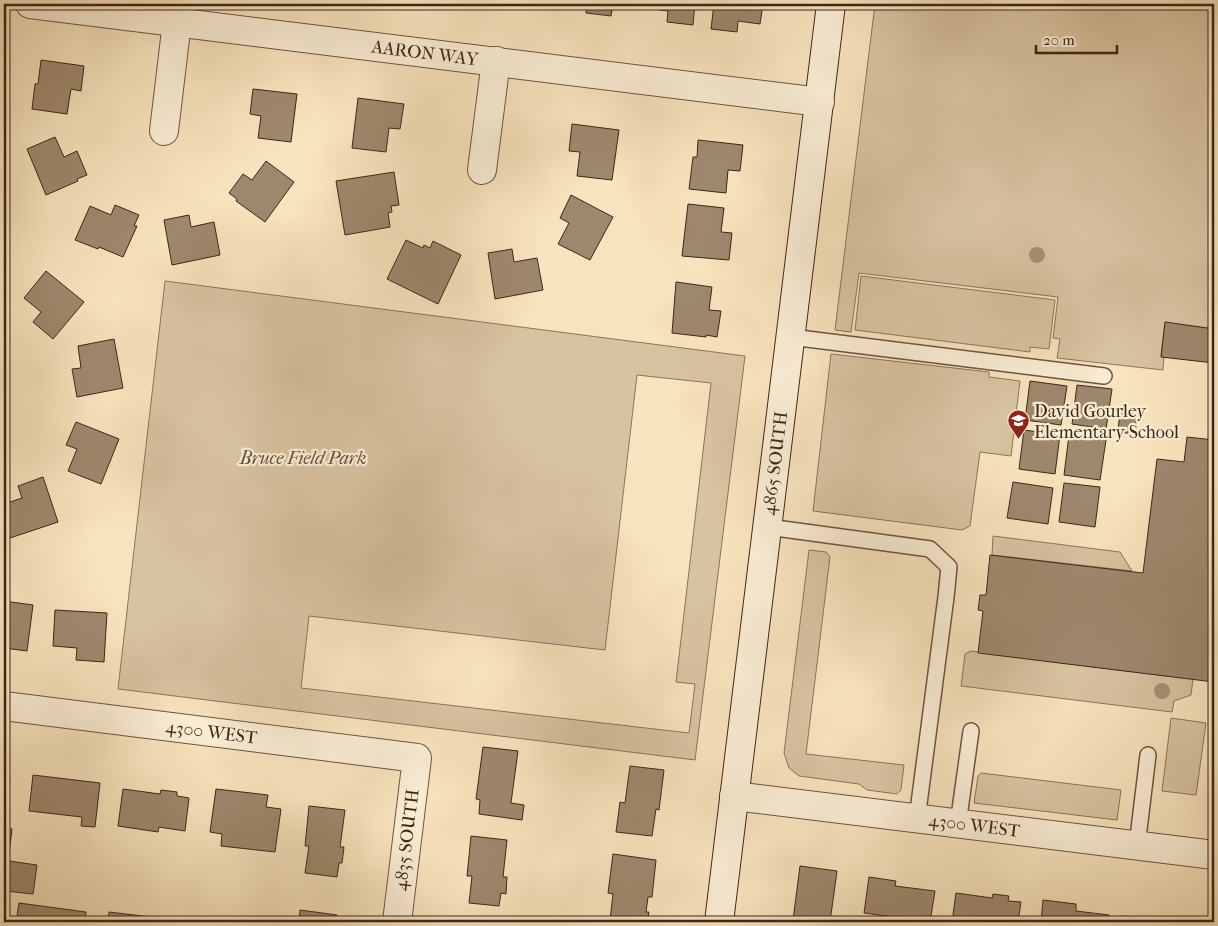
<svg xmlns="http://www.w3.org/2000/svg" width="1218" height="926" font-family="'IM FELL French Canon',serif">
<style>
.green{fill:#d8c3a1;stroke:#8b745c;fill-rule:evenodd}
.building{fill:#9e886d;stroke:#3e2617}
.lines{fill:none;stroke-linecap:round;stroke-linejoin:round}
.lane-casing{stroke:#6c5540;stroke-width:18}
.street-casing{stroke:#6c5540;stroke-width:30}
.secondary-casing{stroke:#3e2617;stroke-width:30}
.lane{stroke:#faedd4;stroke-width:15}
.street{stroke:#faedd4;stroke-width:28}
.secondary{stroke:#faedd4;stroke-width:28}
.tree{fill:#a69075}
.labels{text-anchor:middle;dominant-baseline:central;stroke-width:4.5;stroke-linejoin:round;paint-order:stroke}
.street-label{font-size:18px;fill:#3e2617;stroke:#faedd4}
.poi-label{font-size:18px;fill:#3e2617;stroke:#faedd4;text-anchor:start}
.park-label{font-size:18px;font-style:italic;fill:#644d3a;stroke:#faedd4}
</style>
<rect width="100%" height="100%" fill="#f7e3bd"/>
<filter id="stains"><feTurbulence type="fractalNoise" baseFrequency=".004" numOctaves="4"/><feColorMatrix values="0 0 0 0 .2 0 0 0 0 .09 0 0 0 0 .02 0 0 0 .5 -.17"/></filter>
<radialGradient id="worn" r=".72"><stop offset=".6" stop-color="#630" stop-opacity="0"/><stop offset="1" stop-color="#630" stop-opacity=".3"/></radialGradient>
<path class="green" d="M875,4H1214V329L1165,323L1161,356L1164,357L1163,370L1057,358L1060,339L1053,338L1058,297L859,273L851,332L835,330Z
M861,276L1055,300L1049,349L1030,347V352L855,330Z
M165,281L745,356L695,760L118,689ZM637,375L711,383L676,682L695,684L689,733L301,688L309,616L605,650Z
M831,354L989,372V377L1020,381L1011,456L980,452L970,526L962,530L813,511Z
M993,536L1120,552L1132,571L992,555Z
M809,550L826,552L830,557L806,754L904,765L901,790L897,794L867,790L859,784L799,776L789,768L784,753Z
M971,651L1193,679L1191,695L1174,701L1172,712L961,686L965,654Z
M1171,718L1206,723L1196,795L1162,791Z
M981,773L1121,790L1117,820L974,803L978,776Z"/>
<path class="building" d="M513,4H538V7Z
M587,4H613L611,16L586,13Z
M646,4H695L693,25L667,22L668,11L646,8Z
M714,4H763L760,24L738,21L737,32L711,29Z
M41,60L84,66L81,91L71,89L67,114L32,109L35,84H38Z
M253,89L297,94L291,142L258,138L261,116L250,114Z
M358,98L404,104L400,129L389,128L386,152L352,148Z
M572,124L619,130L612,180L577,176L580,152L569,151Z
M55,137L64,157L77,151L87,175L77,179L78,181L46,195L27,149Z
M698,140L743,145L740,171L728,170L726,193L689,189L693,157H697Z
M266,161L294,182L265,222L236,201L237,199L229,193L243,174L252,180Z
M394,172L399,205L391,206L392,212L388,213L390,227L345,235L336,181Z
M571,195L613,217L590,260L558,244L569,223L560,218Z
M688,204L724,208L721,232L732,233L729,260L682,256Z
M115,205L139,215L134,226H137L123,257L99,247L98,249L75,240L90,206L111,215Z
M189,215L191,227L214,222L220,255L172,265L164,220Z
M406,240L423,248L424,245L430,248L433,241L461,255L438,304L387,279Z
M512,249L514,262L537,258L543,290L495,299L488,253Z
M46,271L84,302L53,339L33,322L41,312L24,298Z
M676,282L712,287L709,310L721,311L717,337L706,335V337L672,333Z
M1165,322L1214,329V363L1161,357Z
M114,339L123,388L77,397L72,369L81,368L78,346Z
M1214,380V410L1210,409Z
M1030,381L1067,386L1061,425L1025,420Z
M1077,385L1112,389L1106,429L1072,424Z
M1120,410L1137,412L1135,434L1118,432Z
M76,422L119,439L101,484L68,471L77,449L66,445Z
M1024,430L1060,435L1055,474L1019,469Z
M1069,435L1106,440L1100,480L1064,475Z
M1187,437L1214,440V682L978,653L983,611L978,610L980,595H986L990,555L1143,573L1157,459L1184,462Z
M43,477L58,522L10,538L4,521V504L22,498L18,486Z
M1013,482L1053,488L1048,524L1007,518Z
M1064,483L1100,487L1095,527L1059,522Z
M4,601L33,605L27,651L4,648Z
M55,610L107,613L104,662L76,660L77,648L53,646Z
M483,747L518,751L511,803L524,805L522,820L479,814L480,800L476,799Z
M630,766L664,770L659,810L656,809L652,836L616,832L620,802L625,803Z
M33,775L100,783L95,827L81,826L82,817L29,811Z
M4,777L10,778L5,823L4,822Z
M123,789L160,794L161,790L177,792V796L189,798L185,831L159,827L158,832L118,826Z
M216,789L268,795L266,807L281,809L275,852L221,846L222,834L210,832Z
M309,806L345,810L340,847H344L342,863H339L337,877L305,873L309,846H305Z
M4,828L12,829L9,854L4,853Z
M471,836L507,840L503,877H507L506,894L501,893L499,906L469,903L472,876H467Z
M613,854L656,860L652,897H648L646,912H649L647,922L610,920L613,894L608,893Z
M9,861L37,865L33,894L6,891Z
M800,866L837,871L830,922H798L793,920Z
M869,877L896,881L895,886L935,891L930,922L918,921V922H900L901,918L864,913Z
M956,893L992,898L993,894L1009,896L1008,901L1021,902L1018,922H952Z
M1043,900L1076,904V911L1109,915V922H1041Z
M19,903L86,912L85,922H16Z
M300,910L337,915L336,922H299Z
M109,912L177,920V922H108Z
M1122,916L1168,922L1169,917L1184,920L1183,922H1121Z"/>
<g class="lines">
<defs>
<path id="lane" d="M791,337L1104,376
M768,527L930,549L949,567L946,597L917,819
M958,824L971,731
M1137,846L1148,755"/>
<g id="street">
<path id="s1" d="M30,4L820,102"/>
<path d="M164,131L177,22"/>
<path d="M482,170L496,61"/>
<path id="s2" d="M4,706L417,758L397,922"/>
<path id="s3" d="M734,796L1214,855"/>
</g>
<g id="secondary">
<path id="s4" d="M719,922L831,4"/>
</g>
</defs>
<use href="#lane" class="lane-casing"/>
<use href="#street" class="street-casing"/>
<use href="#secondary" class="secondary-casing"/>
<use href="#lane" class="lane"/>
<use href="#street" class="street"/>
<use href="#secondary" class="secondary"/>
</g>
<g class="tree">
<circle cx="1037" cy="255" r="8"/>
<circle cx="1162" cy="691" r="8"/>
</g>
<defs>
<symbol id="school-pin" viewBox="-11 -11 22 30"><path d="M0 17L-7.5 6A9.5 9.5 0 1 1 7.5 6Z" fill="#8f2418" stroke="#faedd4"/><path d="M0-5L7-2L0 1L-7-2ZM-4 1L0 2.5L4 1V4Q0 6-4 4Z" fill="#fff"/></symbol>
</defs>
<g fill-rule="evenodd">
<use href="#school-pin" x="1006" y="408" width="25" height="34"/>
</g>
<g class="labels">
<g class="street-label">
<text stroke="none"><textPath href="#s1" startOffset="398">AARON WAY</textPath></text>
<text stroke="none"><textPath href="#s4" startOffset="462">4865 SOUTH</textPath></text>
<text stroke="none"><textPath href="#s2" startOffset="209">4300 WEST</textPath></text>
<text stroke="none"><textPath href="#s3" startOffset="242">4300 WEST</textPath></text>
<text transform="translate(407 840) rotate(-83)">4835 SOUTH</text>
</g>
<g class="poi-label">
<text x="1034" y="411">David Gourley<tspan x="1034" dy="21">Elementary School</tspan></text>
</g>
<g class="park-label">
<text x="303" y="458">Bruce Field Park</text>
</g>
</g>
<rect width="1218" height="926" fill="none" stroke="#f7e3bd" stroke-width="20"/>
<rect x="5" y="5" width="1208" height="916" fill="none" stroke="#3e2617" stroke-width="2.5"/>
<rect x="10" y="10" width="1198" height="906" fill="none" stroke="#3e2617"/>
<path d="M1036 45v8h81v-8" fill="none" stroke="#3e2617" stroke-width="2.5"/>
<text x="1043" y="45" font-size="15" fill="#3e2617" stroke="#faedd4" stroke-width="4" paint-order="stroke">20 m</text>
<rect width="100%" height="100%" filter="url(#stains)"/>
<rect width="100%" height="100%" fill="url(#worn)"/>
</svg>
